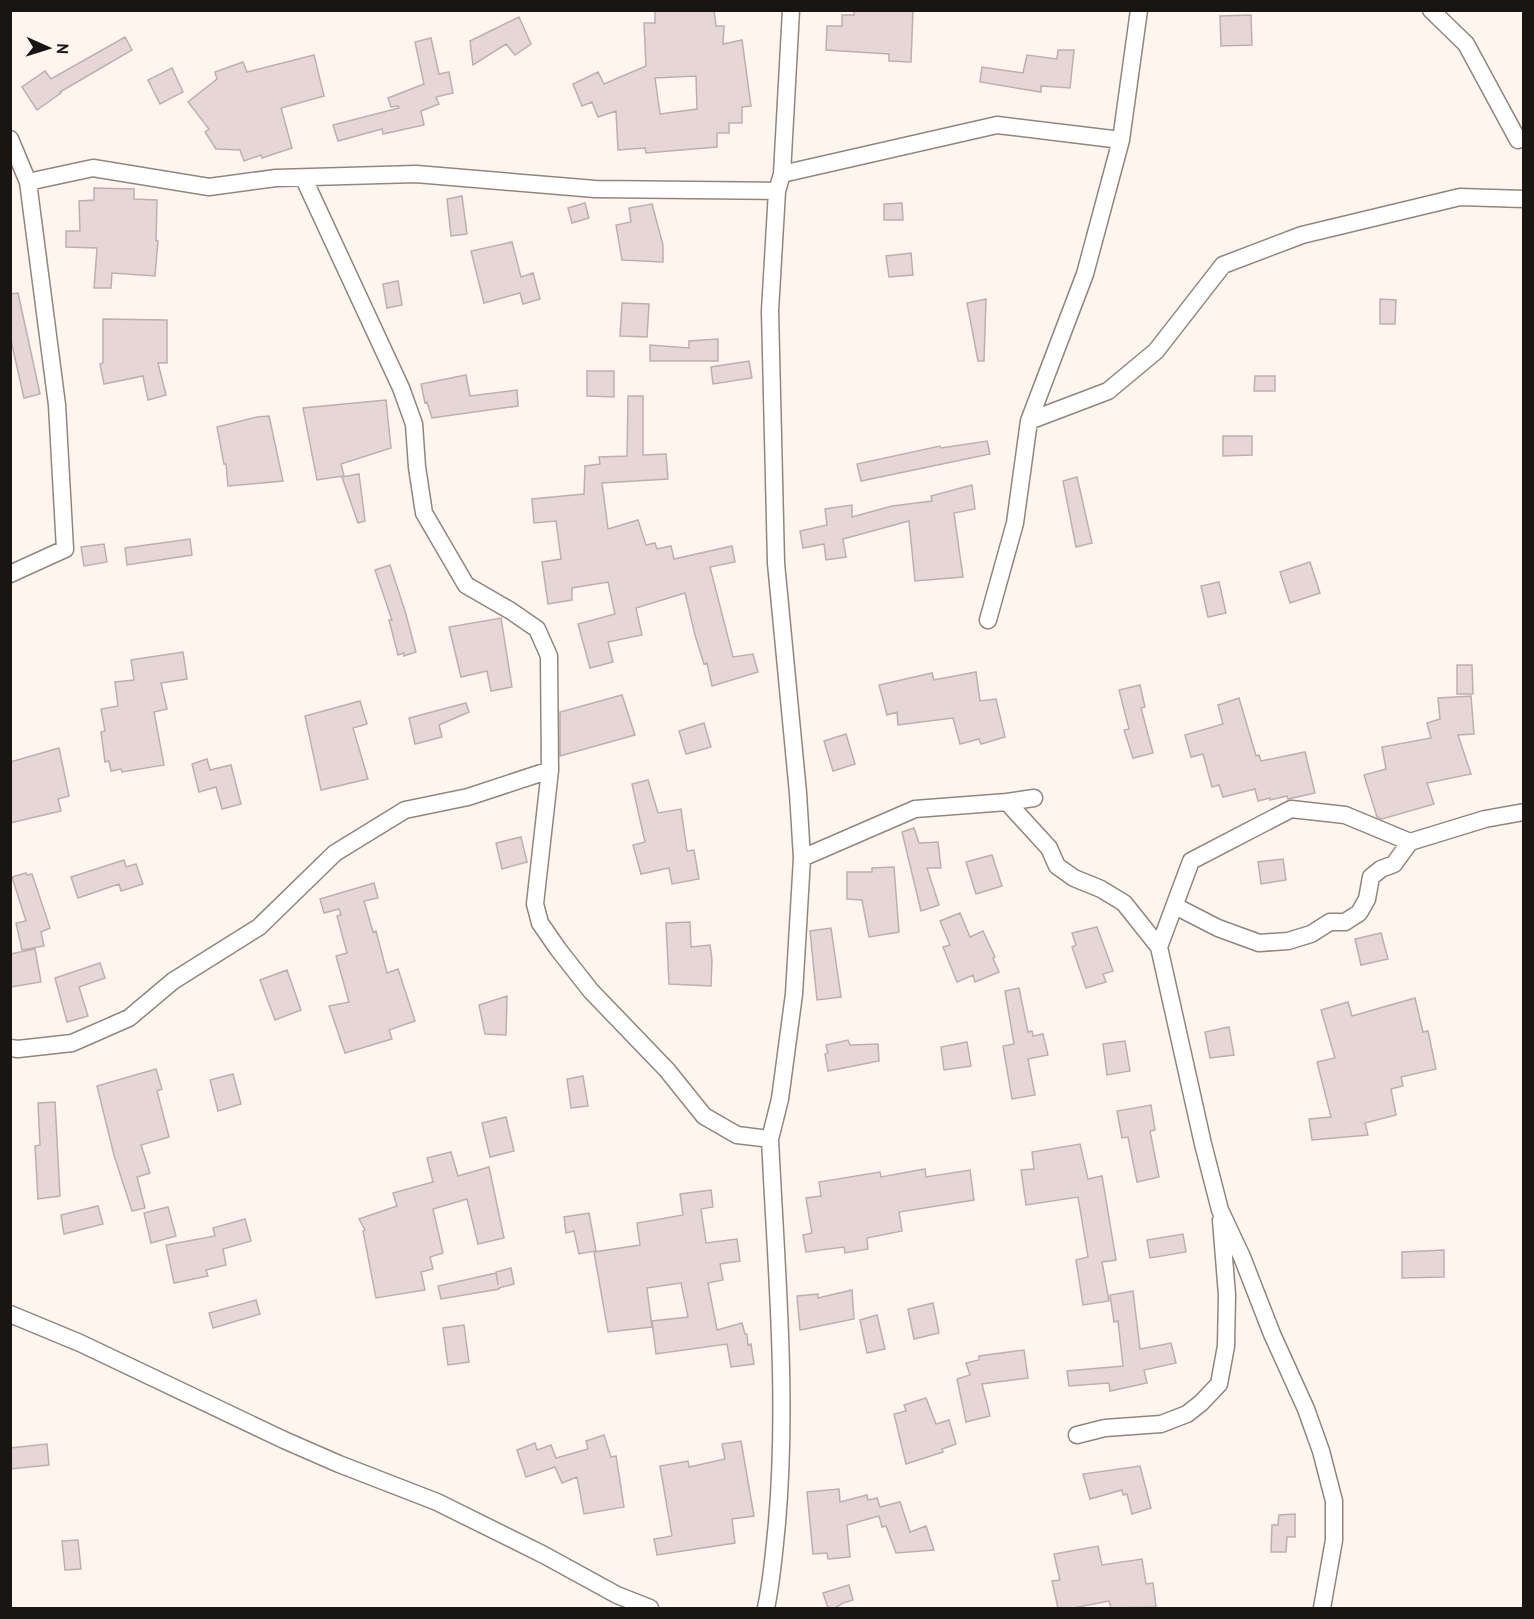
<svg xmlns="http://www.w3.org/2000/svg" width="1534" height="1619" font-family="'PT Sans',sans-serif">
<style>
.building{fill:#e6d6d5;stroke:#beafad;stroke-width:1.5;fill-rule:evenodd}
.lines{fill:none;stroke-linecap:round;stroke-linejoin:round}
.street-casing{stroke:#91867e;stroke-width:19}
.street{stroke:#fff;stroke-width:16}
</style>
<rect width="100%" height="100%" fill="#fff4ee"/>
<path class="building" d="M655,10H714L716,26H724L723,44L742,40L751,106L742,107V123H729V133H717V147L646,153L645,148L618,150L616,111L598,117L592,102L582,106L573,84L598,72L604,84L646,66L644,23H655ZM696,76L697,109L660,114L655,78Z
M854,10H913L911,62L889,61V54L826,50L827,26H842V15H854Z
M1251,15L1252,45L1221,46L1220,16Z
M519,17L531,44L515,55L506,44L473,65L470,41Z
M125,37L132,50L60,92L61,93L37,110L22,87L45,71L51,79Z
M431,38L439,74L449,72L453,93L436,97L439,104L421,111L424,125L383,134L382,129L338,141L333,125L399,108L398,106L391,107L388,98L424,84L415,42Z
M1058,50H1074L1070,88L1041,86V92L980,82L982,67L1023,73L1027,55L1057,59Z
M314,55L324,96L281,108L292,148L262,158L261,155L244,161L240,150L216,149L205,132L209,129L188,102L217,79L215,72L243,62L247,72Z
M172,68L183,92L160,104L148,80Z
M94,188L134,189V199L157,200L156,241H158L155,276L112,273L111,288H94L97,248L66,247V231H80L79,201L94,200Z
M462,196L467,234L451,236L447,199Z
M585,203L589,218L572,223L568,208Z
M902,203L903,220H884V204Z
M652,204L663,245V262L622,260L616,225L631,222L629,208Z
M512,242L521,277L533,273L540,299L523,304L520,293L484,303L471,251Z
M911,253L913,275L889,277L886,256Z
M398,281L402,305L387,308L383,284Z
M18,293L40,394L24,398L10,336V294Z
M986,299L984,361H978L967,303Z
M1380,299L1396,300L1395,324H1380Z
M622,303L649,304L647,337L620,336Z
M103,319L167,320V363H158L166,395L148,400L143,376L104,384L100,364L103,363Z
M718,339V361H650V345L689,348V341Z
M749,361L752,378L713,384L711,367Z
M587,371H614V397L587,396Z
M466,375L470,396L517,390L518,406L432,418L427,402L425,403L421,384Z
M1255,376H1275V391H1254Z
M628,396H643V455L666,454L668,479L602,483L608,529L638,520L646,545L655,543L657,549L671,546L674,559L732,546L735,562L710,567L733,657L753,654L758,672L712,686L707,663L704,664L695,635L685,593L636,608L642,635L608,642L613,662L590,668L578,624L615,614L608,582L572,588V600L548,604L542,562L561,559L556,521L534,523L532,499L584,494L585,466L600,464L599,457L627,456Z
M386,400L391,448L341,464L344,476L317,480L303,408Z
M269,416L283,481L228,486L226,464H224L217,427L257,417Z
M1223,436H1252V455L1223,456Z
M987,441L990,454L861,481L857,464L940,446L941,448Z
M359,474L365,521L358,523L342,477Z
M1077,477L1092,543L1076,547L1063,481Z
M972,485L975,509L954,513L963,577L915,581L909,521L843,539L846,557L826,560L824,544L803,548L800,531L827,525L825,509L852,505V517L892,506L932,501L931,496Z
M190,539L192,555L127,565L125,548Z
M104,544L107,562L84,566L81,547Z
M1310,562L1320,593L1290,603L1280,572Z
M390,565L405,611L416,652L404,656V653L398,655L389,620H392L375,570Z
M1219,582L1226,613L1208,617L1201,586Z
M501,618L512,687L491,691L487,671L461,677L449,627Z
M183,652L187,679L161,683L167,709L154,712L164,765L122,772L121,769L111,771L109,761L105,762L101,732L105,731L101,709L118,706L115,682L134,680L131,660Z
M1457,665H1472L1473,694H1457Z
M976,672L980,701L996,699L1005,737L981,744L979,739L960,744L953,718L898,725L897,712L887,715L879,685L932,673L934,680Z
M1140,685L1145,707L1141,708L1153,753L1133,758L1124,730L1129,729L1119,690Z
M622,695L635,735L560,756V712Z
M1471,696L1474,734L1458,735L1471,774L1427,783L1434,804L1382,819L1377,817L1364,775L1386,769L1382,747L1431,738L1427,723L1440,719L1438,698Z
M1239,698L1256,756L1259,755L1261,761L1305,752L1315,793L1288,799L1287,796L1270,800V798L1258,801L1255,789L1223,797L1219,785L1212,787L1203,754L1191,757L1185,735L1223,724L1218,705Z
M360,701L367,724L353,728L368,779L321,790L305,716Z
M466,703L469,712L439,725L442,737L415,744L409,718Z
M704,723L711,747L686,754L679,731Z
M846,734L855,764L833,771L824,741Z
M59,748L69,796L58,799L61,811L10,823V762Z
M207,759L210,770L231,765L241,804L222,809L216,787L199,792L192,764Z
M648,780L658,813L681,809L687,851L694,850L699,879L672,884L669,868L641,874L633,845L645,842L632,784Z
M914,828L919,843L938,842L941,868H927L939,905L921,911L902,832Z
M521,837L527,862L502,869L496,843Z
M992,855L1002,886L976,894L966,862Z
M1283,859L1286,880L1261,884L1258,862Z
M124,860L126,867L136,864L143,884L121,891L119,884L78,898L71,877Z
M894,867L899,932L869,937L862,900L847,899V872H872V868Z
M26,873L27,875L32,874L50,928L41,932L44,946L22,950L16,923L26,921L12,877Z
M374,883L378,898L364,901L373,932L376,931L387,973L398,969L415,1021L389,1030L392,1039L345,1053L329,1006L349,1002L336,956L347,953L337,916L341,915L339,909L324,913L320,899Z
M960,913L970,937L983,931L995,957L993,958L999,972L975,982L973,975L957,982L943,947L950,945L940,921Z
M690,922L691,947L710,945L712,960L711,986L669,984L666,923Z
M1097,927L1113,971L1103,974L1106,982L1086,988L1072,947L1076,945L1072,933Z
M831,928L841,997L817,1000L810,931Z
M1381,933L1388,959L1361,965L1355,939Z
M35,949L41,982L10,987V954Z
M100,963L105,978L79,987L88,1016L67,1022L55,978Z
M287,970L301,1010L275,1020L260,980Z
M1019,988L1028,1032L1032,1031L1033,1036L1043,1034L1048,1055L1028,1059L1035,1095L1012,1099L1003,1046L1014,1044L1005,991Z
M507,996L506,1035L485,1034L479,1005Z
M1415,998L1423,1032L1428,1031L1436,1069L1401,1077L1403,1086L1391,1089L1396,1115L1365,1123L1368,1135L1312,1140L1309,1119L1331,1117L1317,1062L1335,1058L1321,1010L1348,1002L1352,1016Z
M1229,1027L1234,1055L1210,1058L1205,1032Z
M848,1040L850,1045L878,1044L879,1061L828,1071L825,1054L828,1053L826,1045Z
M1125,1041L1130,1071L1107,1075L1103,1044Z
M967,1042L971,1066L944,1070L941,1047Z
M156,1069L162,1089L157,1091L169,1137L141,1145L150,1173L137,1177L145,1208L132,1211L114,1155L97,1086Z
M233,1074L241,1104L218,1111L210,1080Z
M583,1076L588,1106L571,1108L567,1079Z
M55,1102L60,1196L38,1199L35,1146L40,1145L38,1103Z
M1151,1105L1155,1130L1150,1131L1159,1177L1137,1182L1128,1137L1122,1138L1117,1111Z
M506,1117L514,1151L490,1157L482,1123Z
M1080,1144L1088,1179L1102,1176L1116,1260L1102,1262L1109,1301L1083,1305L1076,1260L1088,1257L1078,1197L1026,1205L1021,1170L1034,1169L1032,1152Z
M451,1152L458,1176L489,1167L504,1238L478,1244L467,1199L433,1209L443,1253L430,1257L433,1269L421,1272L425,1290L376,1298L363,1231L365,1230L359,1219L397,1206L393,1193L433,1182L427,1158Z
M925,1169L926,1177L970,1170L974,1200L899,1212L902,1231L867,1238L868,1249L845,1253L844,1247L806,1252L803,1235L812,1233L806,1198L821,1196L819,1182L880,1172L881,1177Z
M711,1190L713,1207L701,1209L706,1243L737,1239L740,1261L720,1264L723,1280L708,1283L717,1330L742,1323L745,1334H747L748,1345L751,1344L754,1364L731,1367L727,1344L656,1354L652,1321L688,1317L681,1283L647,1288L652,1327L608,1332L594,1252L640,1245L637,1223L683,1215L680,1194Z
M98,1206L103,1224L64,1234L61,1215Z
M168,1207L176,1236L151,1243L144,1213Z
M589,1213L596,1251L579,1254L574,1231L566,1233L564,1217Z
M245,1219L251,1241L223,1249L226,1265L206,1270L208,1276L174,1283L166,1245L215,1236L213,1228Z
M1183,1234L1186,1252L1150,1258L1147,1240Z
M1444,1250V1277L1402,1278V1252Z
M511,1268L514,1284L499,1288V1289L441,1299L438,1286L496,1273L498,1285L496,1272Z
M852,1290L854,1319L800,1330L797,1296L818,1294V1298Z
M1133,1291L1140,1349L1171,1343L1176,1363L1144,1370L1147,1383L1110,1391L1109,1383L1069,1386L1067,1371L1123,1366L1118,1321L1114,1322L1110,1295Z
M256,1300L260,1314L213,1328L209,1313Z
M933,1303L939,1333L914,1339L908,1309Z
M877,1315L885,1349L867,1353L860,1320Z
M464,1325L469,1362L448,1365L443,1328Z
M1024,1350L1028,1378L982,1384L990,1416L966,1422L957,1379L970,1375L966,1363L979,1360V1356Z
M926,1398L936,1424L949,1420L956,1444L942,1449L943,1452L906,1464L894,1414L906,1411L904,1405Z
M604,1435L611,1457L616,1456L624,1507L584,1514L577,1477L562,1483L555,1467L526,1477L517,1450L535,1443L537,1450L551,1445L556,1458L588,1449L586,1441Z
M741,1441L754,1516L732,1519L735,1543L657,1555L654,1539L672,1536L660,1466L688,1461L689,1467L725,1459L722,1444Z
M47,1444L49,1465L10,1469V1448Z
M1140,1466L1151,1508L1132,1514L1127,1494L1123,1495L1122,1490L1090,1499L1083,1474Z
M839,1489L840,1502L867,1495L868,1500L877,1498L880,1507L900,1502L910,1532L926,1526L934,1550L896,1553L886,1526L882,1527L879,1516L847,1525L850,1557L828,1559L827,1553L813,1554L807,1492Z
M1295,1514V1537H1287L1286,1552H1271L1272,1525H1278L1279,1515Z
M78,1540L81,1569L65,1570L62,1541Z
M1098,1546L1102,1565L1142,1559L1146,1584L1153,1583L1156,1607L1111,1608L1109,1601L1073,1608H1058L1052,1581L1060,1580L1054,1554Z
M849,1585L853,1600L843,1603L835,1608H828L823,1593Z"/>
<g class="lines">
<defs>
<path id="street" d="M1431,10L1466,44L1518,140L1524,138
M10,139L28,182L57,405L65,549L10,574
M782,174L997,125L1121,140L1139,10
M304,179L401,388L414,424L417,467L424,513L466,585L511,611L537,629L549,656L550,770L535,904L540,923L558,949L591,991L667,1070L704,1116L737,1135L770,1139
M28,182L93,168L209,187L276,178L416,174L595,189L777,191
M1029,421L1108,391L1156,351L1223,265L1302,235L1460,197L1524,199
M988,620L1015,523L1029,421L1085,274L1121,140
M1034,798L1007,802L1049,848L1057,866L1074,878L1101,889L1124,903L1159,947L1203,1144L1220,1210L1242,1257L1272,1334L1306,1409L1321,1451L1334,1501V1540L1322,1608
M802,858L915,809L1007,802
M1175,906L1218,928L1259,943L1288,941L1311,934L1330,922H1345L1359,913L1367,899L1371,877L1381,869L1394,864L1410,842
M1159,947L1191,861L1291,809L1345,815L1410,842L1485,819L1524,812
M10,1048L18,1049L72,1043L129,1018L173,981L259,927L335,853L405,810L468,797L550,770
M10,1314L80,1343L284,1440L339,1464L437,1502L544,1555L617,1595L650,1608
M1077,1435L1105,1428L1161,1424L1187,1414L1201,1403L1219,1384L1226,1346L1227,1295L1221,1220
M766,1608C772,1580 774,1552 777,1523C788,1395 776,1266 770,1139L780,1099L794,994L802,858L798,793L776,563L770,311L777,191L782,174L791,10"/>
</defs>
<use href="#street" class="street-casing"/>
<use href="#street" class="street"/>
</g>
<rect width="1534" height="1619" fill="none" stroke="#191512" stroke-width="24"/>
<g transform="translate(48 48) rotate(93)" stroke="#fff4ee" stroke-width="4.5" paint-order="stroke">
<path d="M0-4.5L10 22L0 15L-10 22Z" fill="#191512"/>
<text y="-9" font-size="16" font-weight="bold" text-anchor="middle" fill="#191512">N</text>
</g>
</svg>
